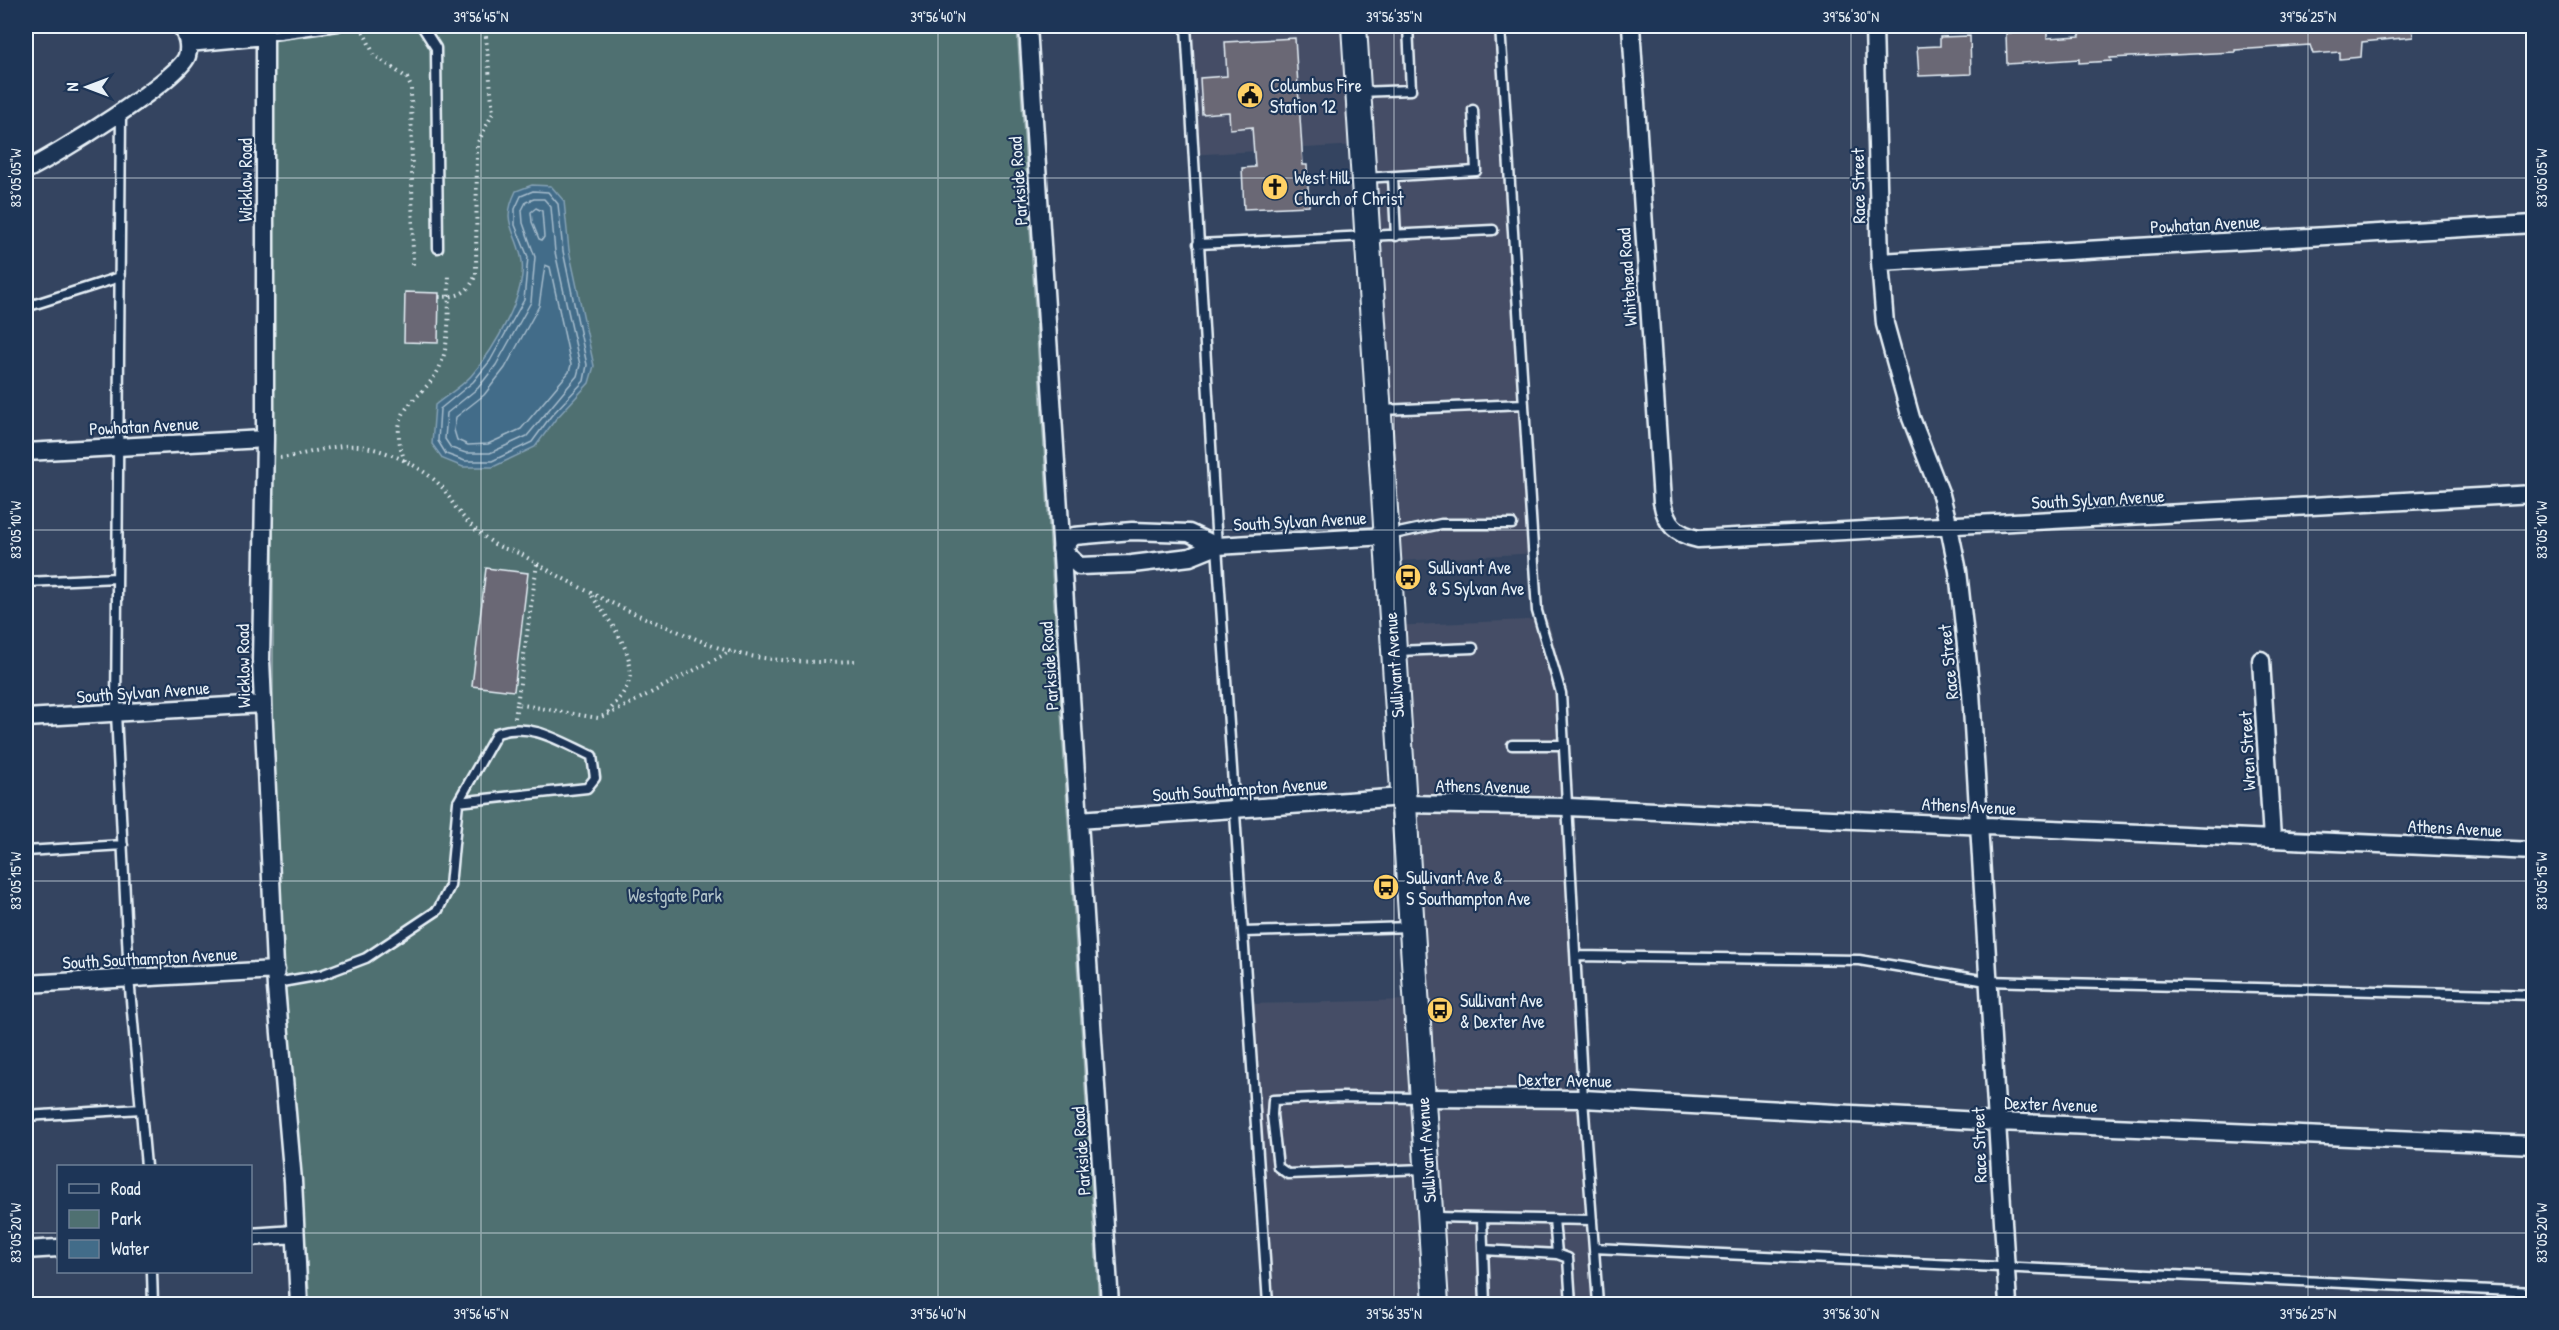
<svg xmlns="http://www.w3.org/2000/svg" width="2559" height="1330" font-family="'Patrick Hand',sans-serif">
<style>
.built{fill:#444e66}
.green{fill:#4f7071;stroke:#9cb0b4;stroke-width:1.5}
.water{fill:#426c89;stroke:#84a1b5;stroke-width:1.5}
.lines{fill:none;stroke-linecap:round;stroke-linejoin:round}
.shore{stroke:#a6bccc;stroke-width:1.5}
.building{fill:#6a6774;stroke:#e8f1f8;stroke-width:1.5}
.lane-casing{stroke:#e8f1f8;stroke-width:13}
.street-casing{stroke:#e8f1f8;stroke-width:21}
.secondary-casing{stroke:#e8f1f8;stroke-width:28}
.path{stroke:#e8f1f8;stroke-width:4;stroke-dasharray:1.5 4.5;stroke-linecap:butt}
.lane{stroke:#1d3557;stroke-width:8}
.street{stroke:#1d3557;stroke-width:16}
.secondary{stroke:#1d3557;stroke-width:24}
.ticks{fill:none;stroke:#e8f1f8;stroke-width:1.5;stroke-opacity:0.45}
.labels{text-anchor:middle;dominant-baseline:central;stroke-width:4.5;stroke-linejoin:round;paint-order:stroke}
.poi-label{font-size:18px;fill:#e8f1f8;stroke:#1d3557;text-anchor:start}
.street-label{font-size:18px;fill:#e8f1f8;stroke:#1d3557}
.park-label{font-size:18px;fill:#b2c4c9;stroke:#1d3557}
.neatline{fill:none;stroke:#e8f1f8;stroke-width:2}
.ticks-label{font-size:15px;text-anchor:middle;fill:#e8f1f8}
</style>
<rect width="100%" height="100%" fill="#344460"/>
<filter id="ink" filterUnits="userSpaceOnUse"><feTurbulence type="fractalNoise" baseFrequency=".0167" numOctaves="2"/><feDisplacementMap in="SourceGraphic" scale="12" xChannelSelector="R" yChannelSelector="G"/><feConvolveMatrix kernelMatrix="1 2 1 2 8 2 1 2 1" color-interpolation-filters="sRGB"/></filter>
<g filter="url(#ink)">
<path class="built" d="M1181,26H1504L1536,553L1384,562L1358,145L1189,155Z
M1548,619L1567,691L1603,1304H1267L1248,1004L1408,1000L1390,626Z"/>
<path class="green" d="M273,26H1017L1099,1304H310L282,940L273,759Z"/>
<path class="water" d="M532,185L551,186L564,201L569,250L594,366L589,383L555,420L535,447L493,467H463L443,459L432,444L435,405C446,396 461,387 471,376C493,351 530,290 521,256C514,227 501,222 516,191Z"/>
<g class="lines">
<path class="shore" d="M533,191L548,192L558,204L563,251L587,365L584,381L551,416L532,442L492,461H465L446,454L438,441L440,409L473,382L490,361L524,300L528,257L515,225V209L521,196Z
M534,199H544L551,207L555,252L580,365L577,376L527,436L490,453H466L451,448L445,439L447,413L478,388L496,365L531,302L535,257L523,223L522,210L526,202Z
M536,208L542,211L544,237L542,240L539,239L532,222L531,212Z
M545,265L550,267L571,365L569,372L521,429L488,444L468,445L457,440L454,430L456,417L484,395L505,368L539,306Z"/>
</g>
<path class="building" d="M2164,26H2412L2413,37L2362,42L2361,57L2340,59V52L2313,54L2310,45L2235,50V52L2110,58L2111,61L2079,63V59L2007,64L2006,33L2047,31V38L2080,36V29Z
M1970,36L1971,74L1919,76L1917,47L1940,46V37Z
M1295,38L1303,165H1307L1309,206L1244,209L1242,168L1255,167L1252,127L1230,129L1229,112L1202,114L1200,78L1227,76L1225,42Z
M405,292L439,293L438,343L404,342Z
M486,568L528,573L514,691L472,686Z"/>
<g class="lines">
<defs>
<path id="lane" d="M422,26L436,48L438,248
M1186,26L1217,546L1268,1304
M1500,26L1537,611L1561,693L1583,1099L1598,1304
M265,36L338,26
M1359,92L1411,90L1408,26
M121,112L116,713L129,978L146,1166
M1393,177L1396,236
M1364,178L1476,171L1473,110
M1198,244L1493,230
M26,307L120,277
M1381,410L1524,404
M1389,535L1441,524H1512
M26,582L117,578
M1397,651L1473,648
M1512,745H1564
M26,851L123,845
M1243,932L1411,927
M1576,956L1859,960L1987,981L2534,995
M276,983L321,975L366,958L438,910L450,886L458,802L497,733C531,721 561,742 592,756L595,778L587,788L458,802
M1422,1098L1341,1097L1273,1100L1272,1115L1278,1167L1288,1174L1425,1169
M26,1116L141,1109
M1434,1217L1592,1220
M1482,1218L1485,1304
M1554,1219L1557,1254
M1594,1248L2534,1292
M1483,1250L1557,1254L1568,1258L1571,1304
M152,1272L153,1304"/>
<path id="street" d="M265,26V439L261,660L276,988L293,1181L299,1304
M1028,26L1110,1304
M1631,26L1662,502C1666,525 1676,534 1698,539L2534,494
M1874,26L1880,262L1885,324L1911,418L1941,495L1949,527L1958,571L1971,692L2008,1304
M188,43L265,36
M26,170C52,158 180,79 187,56C190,46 187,34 181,26
M1880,262L2534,224
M26,452L265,439
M1217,546L1189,533L1132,531L1074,536L1061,549L1079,566L1132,564L1190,557L1217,546L1386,536
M2261,660L2272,839
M26,718L263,704
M1403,804L1568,807L2534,851
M1079,820L1403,797
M26,984L276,970
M1423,1098L1583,1099L1998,1122L2534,1145
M250,1237L295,1234
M26,1250L58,1248"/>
<path id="secondary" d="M1354,26L1436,1304"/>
</defs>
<use href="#lane" class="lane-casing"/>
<use href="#street" class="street-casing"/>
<use href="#secondary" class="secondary-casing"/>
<path class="path" d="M361,26L374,55L407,78L411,87L413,265
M439,297C459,297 469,293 476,274L477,144L493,113L485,26
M280,458C310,455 339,440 370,448C392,453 421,467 438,483C445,489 449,498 454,505C464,520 478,533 493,543C502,550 516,550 526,557C575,587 624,610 677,631C701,641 725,652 750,656C786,662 819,663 855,661
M405,461C382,402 429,401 442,361C451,335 448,301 449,274
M537,564L517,704L598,718L618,710L731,651
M592,596C606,617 633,648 630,675C629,690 615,703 606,715
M515,718L517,704"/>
<use href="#lane" class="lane"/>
<use href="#street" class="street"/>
<use href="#secondary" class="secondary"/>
</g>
</g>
<path class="ticks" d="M481,26V1304M938,26V1304M1394,26V1304M1851,26V1304M2308,26V1304M26,178H2534M26,530H2534M26,881H2534M26,1233H58M250,1233H2534"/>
<defs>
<symbol id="civic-disc" viewBox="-11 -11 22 22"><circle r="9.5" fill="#ffd166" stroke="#1d3557"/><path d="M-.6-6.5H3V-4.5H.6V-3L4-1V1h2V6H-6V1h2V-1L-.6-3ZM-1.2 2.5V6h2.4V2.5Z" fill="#111"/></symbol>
<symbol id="church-disc" viewBox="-11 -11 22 22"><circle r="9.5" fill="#ffd166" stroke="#1d3557"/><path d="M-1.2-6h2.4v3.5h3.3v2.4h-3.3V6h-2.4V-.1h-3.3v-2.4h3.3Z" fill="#111"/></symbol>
<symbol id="bus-disc" viewBox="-11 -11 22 22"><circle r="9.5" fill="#ffd166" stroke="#1d3557"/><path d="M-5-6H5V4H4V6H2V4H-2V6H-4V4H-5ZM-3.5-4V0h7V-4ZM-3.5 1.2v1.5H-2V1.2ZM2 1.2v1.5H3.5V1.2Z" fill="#111"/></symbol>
</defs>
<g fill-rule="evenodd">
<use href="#civic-disc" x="1235" y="80" width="30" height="30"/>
<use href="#church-disc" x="1260" y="172" width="30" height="30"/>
<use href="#bus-disc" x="1393" y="562" width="30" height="30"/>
<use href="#bus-disc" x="1371" y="872" width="30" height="30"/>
<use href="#bus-disc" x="1425" y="995" width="30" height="30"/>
</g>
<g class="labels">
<g class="poi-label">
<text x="1270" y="85">Columbus Fire<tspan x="1270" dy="21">Station 12</tspan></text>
<text x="1294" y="177">West Hill<tspan x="1294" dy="21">Church of Christ</tspan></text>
<text x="1428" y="567">Sullivant Ave<tspan x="1428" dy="21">&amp; S Sylvan Ave</tspan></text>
<text x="1406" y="877">Sullivant Ave &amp;<tspan x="1406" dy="21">S Southampton Ave</tspan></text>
<text x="1460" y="1000">Sullivant Ave<tspan x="1460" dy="21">&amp; Dexter Ave</tspan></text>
</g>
<g class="street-label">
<text transform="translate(245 180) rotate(-90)">Wicklow Road</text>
<text transform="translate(1018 181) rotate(-94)">Parkside Road</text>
<text transform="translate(1858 186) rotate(-91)">Race Street</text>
<text transform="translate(2205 224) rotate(-3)">Powhatan Avenue</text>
<text transform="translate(1627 277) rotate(-94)">Whitehead Road</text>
<text transform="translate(144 426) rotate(-3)">Powhatan Avenue</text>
<text transform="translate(2098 499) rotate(-3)">South Sylvan Avenue</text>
<text transform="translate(1300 521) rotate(-3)">South Sylvan Avenue</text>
<text transform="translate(1948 662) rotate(-96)">Race Street</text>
<text transform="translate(1394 665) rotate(-94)">Sullivant Avenue</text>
<text transform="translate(243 666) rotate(-91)">Wicklow Road</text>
<text transform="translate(1049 666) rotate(-94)">Parkside Road</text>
<text transform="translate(143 692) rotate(-4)">South Sylvan Avenue</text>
<text transform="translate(2247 751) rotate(-93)">Wren Street</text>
<text transform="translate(1483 786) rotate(1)">Athens Avenue</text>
<text transform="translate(1240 789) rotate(-4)">South Southampton Avenue</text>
<text transform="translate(1969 806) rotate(3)">Athens Avenue</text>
<text transform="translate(2455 828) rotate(3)">Athens Avenue</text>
<text transform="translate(150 958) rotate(-3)">South Southampton Avenue</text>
<text transform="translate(1565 1080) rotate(1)">Dexter Avenue</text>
<text transform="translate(2051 1104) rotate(2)">Dexter Avenue</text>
<text transform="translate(1979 1145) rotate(-92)">Race Street</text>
<text transform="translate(1426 1150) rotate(-94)">Sullivant Avenue</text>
<text transform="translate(1081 1151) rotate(-94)">Parkside Road</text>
</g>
<g class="park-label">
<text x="675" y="895">Westgate Park</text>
</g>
</g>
<rect width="2559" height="1330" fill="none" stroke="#1d3557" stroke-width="66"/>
<rect x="57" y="1165" width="195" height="108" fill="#1d3557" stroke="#6e8097" stroke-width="1.5"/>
<rect x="69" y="1184" width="30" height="9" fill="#1d3557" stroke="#6e8097" stroke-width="1.5"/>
<text x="111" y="1195" font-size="18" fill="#e8f1f8">Road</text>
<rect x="69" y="1210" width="30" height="18" fill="#4f7071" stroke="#6e8097" stroke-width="1.5"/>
<text x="111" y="1225" font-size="18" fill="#e8f1f8">Park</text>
<rect x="69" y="1240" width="30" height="18" fill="#426c89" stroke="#6e8097" stroke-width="1.5"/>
<text x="111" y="1255" font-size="18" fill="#e8f1f8">Water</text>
<g transform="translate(87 87) rotate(270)" stroke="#1d3557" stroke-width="4.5" paint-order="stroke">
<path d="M0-4.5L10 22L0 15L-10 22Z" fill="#e8f1f8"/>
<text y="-9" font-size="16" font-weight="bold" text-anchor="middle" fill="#e8f1f8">N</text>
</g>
<rect x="33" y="33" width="2493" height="1264" class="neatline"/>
<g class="ticks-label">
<text x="481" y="22">39°56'45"N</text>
<text x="938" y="22">39°56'40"N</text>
<text x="1394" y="22">39°56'35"N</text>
<text x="1851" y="22">39°56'30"N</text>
<text x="2308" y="22">39°56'25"N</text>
<text transform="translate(2542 178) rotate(-90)" y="5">83°05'05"W</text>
<text transform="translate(16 178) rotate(-90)" y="5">83°05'05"W</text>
<text transform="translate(2542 530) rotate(-90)" y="5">83°05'10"W</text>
<text transform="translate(16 530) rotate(-90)" y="5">83°05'10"W</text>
<text transform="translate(2542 881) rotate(-90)" y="5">83°05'15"W</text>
<text transform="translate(16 881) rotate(-90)" y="5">83°05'15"W</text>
<text transform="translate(2542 1233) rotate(-90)" y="5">83°05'20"W</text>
<text transform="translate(16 1233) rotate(-90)" y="5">83°05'20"W</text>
<text x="481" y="1319">39°56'45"N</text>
<text x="938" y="1319">39°56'40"N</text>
<text x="1394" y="1319">39°56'35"N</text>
<text x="1851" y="1319">39°56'30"N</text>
<text x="2308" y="1319">39°56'25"N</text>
</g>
</svg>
